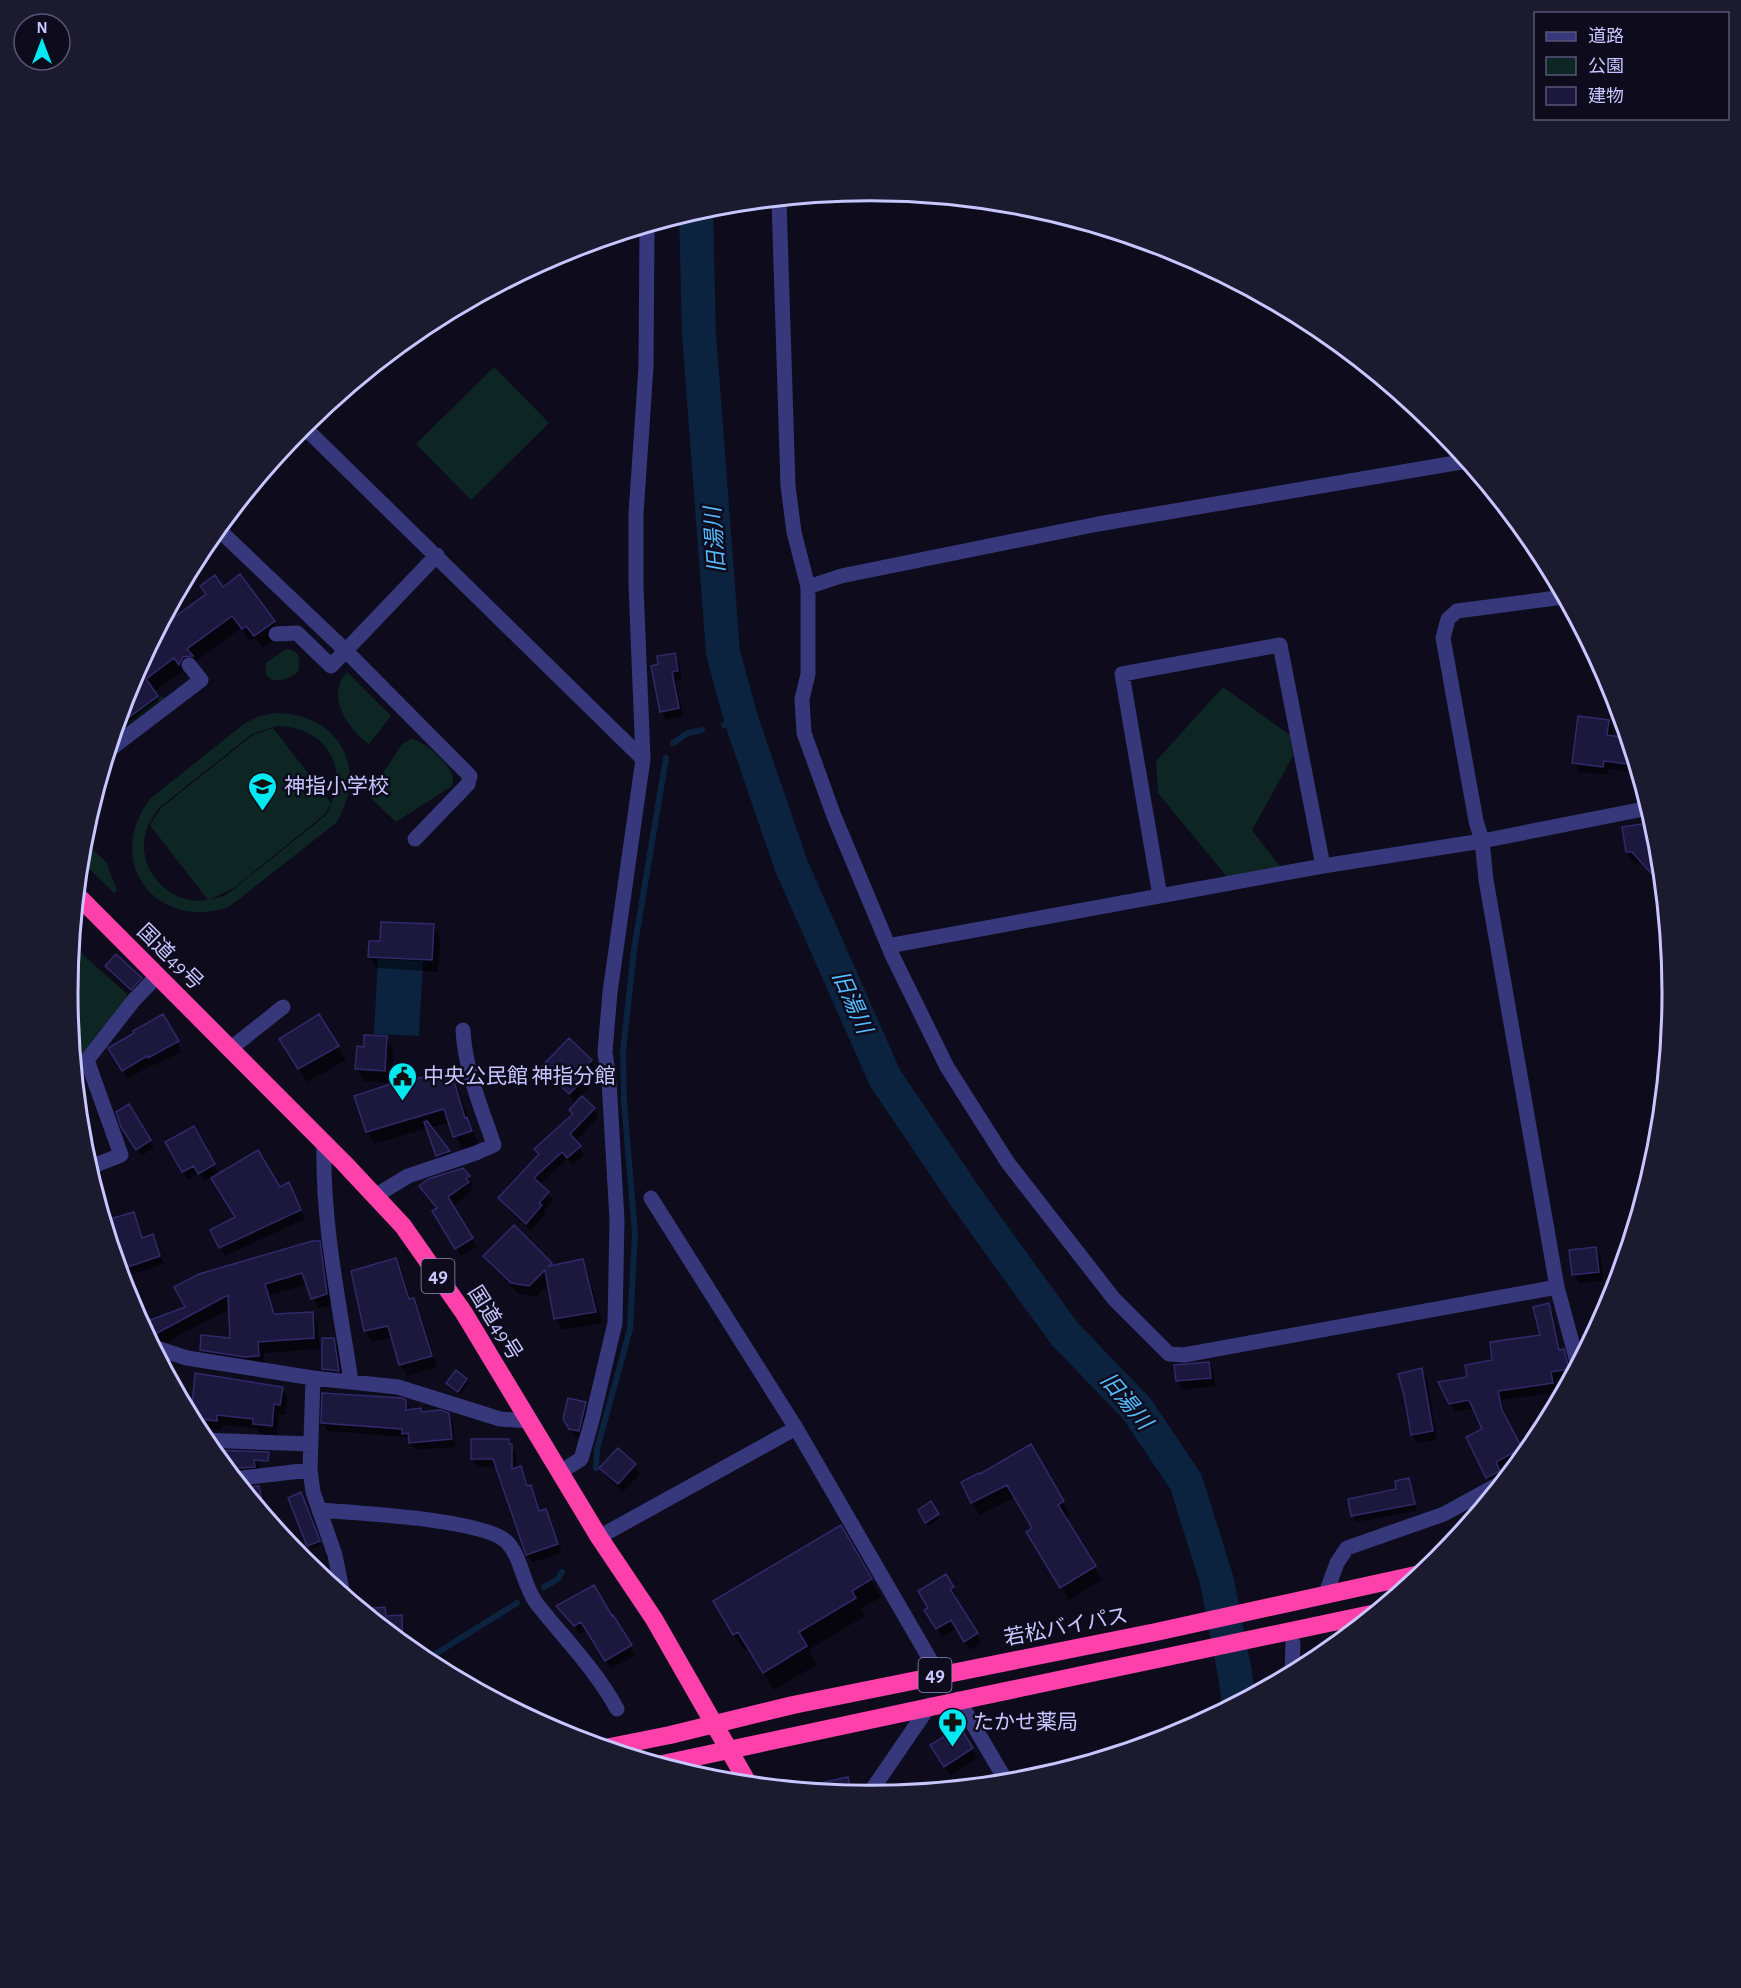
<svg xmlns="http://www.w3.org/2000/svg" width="1741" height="1988" font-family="'Alegreya Sans','Noto Sans JP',sans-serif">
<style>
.green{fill:#0e2623;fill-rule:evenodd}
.water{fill:#0b233f}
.shadow{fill:#0007}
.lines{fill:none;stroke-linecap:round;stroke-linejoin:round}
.stream{stroke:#0b233f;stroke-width:6}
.river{stroke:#0b233f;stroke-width:34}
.building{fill:#1c173d;stroke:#312969;stroke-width:1.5}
.minor{stroke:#36387b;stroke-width:15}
.highway{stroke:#fe41aa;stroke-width:18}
.labels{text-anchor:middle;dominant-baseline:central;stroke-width:5;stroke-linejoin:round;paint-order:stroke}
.shield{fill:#0d0b1c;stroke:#908ebb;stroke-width:1.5}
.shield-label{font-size:20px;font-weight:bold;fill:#c8c6ff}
.poi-label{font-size:21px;fill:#c8c6ff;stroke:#0d0b1c;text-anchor:start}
.street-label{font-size:21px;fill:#c8c6ff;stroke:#0d0b1c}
.water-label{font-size:22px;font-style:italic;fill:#54bcfe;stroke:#0d0b1c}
.rim{fill:none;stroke:#c8c6ff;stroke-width:3}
</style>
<rect width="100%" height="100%" fill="#0d0b1c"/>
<path class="green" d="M494,367L549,423L471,500L416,444Z
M286,649C300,650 301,660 298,672C290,678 281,682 270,679L266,674V663Z
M347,672L391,716L369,744C348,730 325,695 347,672Z
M1223,687L1290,735L1293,756L1252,830L1282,869L1228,878L1158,793L1156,761Z
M162,696L166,702L113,738L115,732Z
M275,713C340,713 369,769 336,823L229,907C155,932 102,860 151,798L245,723L260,716ZM277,726C328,727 352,770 326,815L234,889L224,896L209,900L234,888L325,814L331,803L273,728L253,735L161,808L150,825L208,900C174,906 141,876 144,841C145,828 152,817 160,807L252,734Z
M411,739C423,740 445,760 451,772C454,776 453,781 452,786L396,822L369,796L401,745Z
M83,840L106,862L117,890L114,893L81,861Z
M74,927L78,935L80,952L127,994V999L85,1055H81L73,1048L68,994Z"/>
<path class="water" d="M378,959L423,961L419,1036L374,1034Z"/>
<path class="shadow" d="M223,589L273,621L281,635L263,648L255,638L250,641L241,628L195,662L187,677L183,671L154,692L165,710L109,751L129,686L159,630L207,595Z
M674,654L679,663L682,679L676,681L683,716L666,720L661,711L660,666Z
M1608,722L1613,731L1612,737L1628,739L1639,773L1608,769V775L1579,772L1574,763Z
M1654,824L1658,838L1663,890L1640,863L1634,864L1627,852Z
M433,926L440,938L438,972L377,968L370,956L381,943Z
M107,966L140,979L145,988L136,997L112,975Z
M162,1016L182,1051L154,1066L153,1064L128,1079L111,1048Z
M319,1016L346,1060L307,1082L288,1053Z
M386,1038L393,1050L392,1083L364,1081L357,1069Z
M590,1061L595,1069L585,1080L589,1087L574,1101L548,1075L543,1067Z
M449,1070L456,1083L478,1144L462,1149L450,1122L430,1128L451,1155L440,1159L428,1128L374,1144L367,1131L398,1087Z
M128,1106L154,1148L141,1156L127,1134Z
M594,1109L598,1117L575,1142L584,1155L573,1165L567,1159L539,1185L548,1193L553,1201L544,1211L546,1214L531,1231L504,1206L500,1198L539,1156L536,1149L573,1114L571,1111Z
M167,1142L210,1158L219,1175L293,1193L305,1219L225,1256L212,1230L237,1218L212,1177L204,1181L200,1174L188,1180Z
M468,1177L473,1185L470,1188L472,1191L452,1207L477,1247L461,1256L434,1211L438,1209L421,1187Z
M133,1214L143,1239L152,1236L164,1264L122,1278L110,1239L117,1237Z
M514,1227L553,1267L582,1260L588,1272L602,1323L563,1330L556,1319L549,1284L536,1297L519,1294L492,1267L485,1256Z
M319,1242L325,1254L332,1305L318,1309L308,1284L270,1295L276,1316L312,1313L318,1324L320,1349L264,1353L265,1367L208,1361L201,1350L232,1340L230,1309L157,1347L151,1336L188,1308Z
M1596,1249L1601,1257L1603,1281L1579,1283L1574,1275L1571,1251Z
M395,1260L402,1271L411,1300L414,1299L420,1311L437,1367L407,1376L401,1365L393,1338L372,1342L365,1331L353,1272Z
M1548,1305L1553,1314L1561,1351L1568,1360L1573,1376L1571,1378L1556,1381L1557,1392L1502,1400L1506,1420L1525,1456L1522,1460L1500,1472L1504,1480L1492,1486L1487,1477L1484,1430L1474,1408L1456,1412L1450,1403L1469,1378L1494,1361L1541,1336Z
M333,1339L338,1348L343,1379L329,1378L324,1369Z
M1209,1364L1214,1372L1215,1386L1182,1390L1177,1381L1176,1366Z
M1422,1370L1427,1378L1437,1440L1417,1443L1412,1434Z
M466,1380L468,1384L460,1395L448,1383Z
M282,1388L288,1399L285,1415L279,1414L277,1436L260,1434L257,1428L222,1425V1430L198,1428L192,1417Z
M405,1401L411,1411L420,1410L422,1413L448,1414L453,1423L455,1447L415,1450L406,1437L328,1431L323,1423Z
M585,1403L590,1412L583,1439L575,1437L565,1418Z
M508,1441L516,1454V1470L520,1468L525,1477L529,1488L535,1496L540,1512L545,1511L550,1519L562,1553L532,1563L527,1554L497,1467H478L473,1459Z
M1030,1447L1070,1515L1064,1519L1102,1580L1069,1600L1035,1545L1034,1529L1016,1497L980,1515L972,1502L979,1475Z
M618,1450L635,1465L640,1474L623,1492L606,1477L601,1468Z
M212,1452L252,1453L259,1465L261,1478L240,1485Z
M1409,1480L1412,1487L1417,1511L1356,1522L1353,1515L1398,1490Z
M258,1487L265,1499L269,1521L242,1488Z
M302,1498L321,1545L311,1549L309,1545Z
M931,1504L940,1518L929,1526L920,1511Z
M841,1527L881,1597L861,1609L865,1616L808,1650L816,1665L774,1690L749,1648L744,1651L715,1602Z
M945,1576L957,1596L954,1598L982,1642L970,1650L957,1628L942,1637L931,1619L930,1608Z
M558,1606L613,1617L635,1655L611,1669L587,1630L580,1634Z
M385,1609L389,1616H401L405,1624L406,1647L372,1619Z
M959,1729L977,1758L950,1775L932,1746Z
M847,1779L854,1795L806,1791L818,1788Z"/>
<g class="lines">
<path class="stream" d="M724,725L741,720
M673,743L688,733L702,730
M596,1468L597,1449L630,1329L635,1233L624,1102L623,1052L634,950L666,758
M544,1587L558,1579L562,1572
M424,1661L517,1603"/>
<path class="river" d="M696,212L699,334L723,653L742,722L791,865L885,1078L967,1199L1032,1289L1065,1334L1137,1409L1186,1482L1217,1581L1235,1674L1239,1703"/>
</g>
<path class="building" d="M240,574L275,621L254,636L246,626L242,629L232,616L187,649L193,656L183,657L179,665L174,658L146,679L158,696L117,726L129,686L161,627L206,594L200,586L215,575L223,587Z
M675,653L678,671L672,672L679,708L660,712L651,666L658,664L657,656Z
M1578,716L1609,720L1607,735L1628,738L1636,765L1604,761L1603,767L1572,763Z
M1654,822L1658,838L1663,887L1632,852H1626L1622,827Z
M381,922L434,924L432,960L368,957L369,941H380Z
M116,954L142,978L131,990L105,966Z
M163,1014L179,1041L148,1058L147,1056L122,1071L108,1048L134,1033L133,1031Z
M319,1014L339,1046L298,1069L279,1039Z
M364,1035L387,1036L385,1071L355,1069L357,1046L364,1047Z
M569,1038L592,1060L580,1072L586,1077L569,1094L541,1067Z
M450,1068L465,1118L467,1117L472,1131L453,1137L444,1109L366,1132L354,1096L397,1082L398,1085Z
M582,1096L595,1108L570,1134L581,1146L567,1158L562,1152L534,1178L549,1192L539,1203L542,1205L526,1224L498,1198L539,1154L534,1149L573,1114L569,1110Z
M129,1104L151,1140L136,1150L121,1127L116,1112Z
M427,1121L450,1151L436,1156L424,1122Z
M194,1126L215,1164L198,1174L194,1166L182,1172L165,1142Z
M258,1150L280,1187L289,1182L301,1210L219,1248L210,1230L235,1217L211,1178Z
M463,1168L470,1176L466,1179L469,1182L448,1197L473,1238L455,1249L432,1211L437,1208L419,1186L428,1179Z
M134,1212L142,1238L153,1234L160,1256L119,1270L109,1238L115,1236L110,1219Z
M514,1225L552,1263L549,1266L583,1259L596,1312L554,1319L545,1270L529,1286L511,1283L483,1256Z
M312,1241H320L327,1294L311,1299L302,1273L265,1284L274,1314L313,1312L314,1338L258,1342L259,1356L244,1357L200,1350L201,1335L230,1338L228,1295L150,1337L145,1322L185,1307L174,1287L199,1274Z
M1596,1247L1599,1272L1572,1275L1569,1250Z
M396,1258L409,1299L414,1298L432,1356L399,1365L388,1326L364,1331L351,1271Z
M1549,1303L1559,1350L1564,1349L1569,1369L1551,1372L1553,1383L1498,1391L1502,1410L1522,1448L1496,1462L1500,1471L1486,1478L1466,1437L1482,1429L1469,1400L1449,1404L1438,1382L1467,1377L1465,1365L1492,1360L1490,1342L1540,1335L1533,1307Z
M322,1338H334L339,1371L322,1369Z
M1209,1362L1211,1378L1176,1381L1174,1365Z
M1422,1368L1433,1431L1411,1435L1404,1395L1398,1374Z
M456,1370L467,1379L458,1392L446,1383Z
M195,1373L283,1387L280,1405L274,1404L272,1426L253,1424V1419L217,1415V1421L191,1418Z
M322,1393L402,1398L406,1400V1410L421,1408V1412L440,1410L449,1413L452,1439L409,1443L408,1433L402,1434V1429L321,1423Z
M568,1398L586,1402L579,1431L569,1429L563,1419Z
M471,1439H509V1444H512V1469L521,1466L527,1486L531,1485L539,1511L546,1509L558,1544L526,1555L493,1459H471Z
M1031,1444L1064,1501L1058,1505L1096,1566L1060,1588L1026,1532L1032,1528L1007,1485L971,1503L961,1482L979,1473L980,1474Z
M618,1448L636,1464L618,1484L599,1468Z
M211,1450L269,1452L268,1461L254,1460L255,1467L239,1468L235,1471L232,1475Z
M1409,1478L1415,1504L1351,1516L1348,1499L1396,1489L1395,1481Z
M259,1486L265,1516L242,1488Z
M301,1492L320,1541L307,1546L288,1498Z
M931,1501L939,1514L925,1523L918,1510Z
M841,1525L872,1579L852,1591L856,1598L799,1632L807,1646L763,1673L738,1632L733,1635L713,1601Z
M946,1574L954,1587L950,1589L978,1633L964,1642L951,1620L936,1629L924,1610L928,1608L918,1591Z
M594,1585L612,1616L613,1615L632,1645L605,1661L581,1622L574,1626L556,1606Z
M385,1607L386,1616L402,1615L403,1644L360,1609Z
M960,1727L973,1748L944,1767L930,1745Z
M848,1777L852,1795L803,1790V1787Z"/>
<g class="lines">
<path class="minor" d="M779,200L788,486L794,532L808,587V674L802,699L804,733L834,816L893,957L947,1067L1008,1163L1114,1299L1169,1354L1184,1355L1557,1287
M303,426L643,759
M218,529L345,650L470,776L468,784L415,839
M808,587L841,576L1098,524L1467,461
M1564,597L1457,611L1448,619L1443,638L1476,821L1482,841L1486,880L1557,1287L1578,1365
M276,634L297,633L331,666L437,555
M109,750L201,680L189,665
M1160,896L1122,674L1280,645L1323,866
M888,946L1323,866L1482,841L1649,808
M230,1049L283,1007
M324,1143C322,1223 339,1302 351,1381
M88,1168L121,1155L87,1060L134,1000L157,976
M375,1196L408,1176L476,1153L494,1145C481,1107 465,1070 463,1030
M651,1198L796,1428L939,1675
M153,1347L187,1358L313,1378L398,1387L500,1419L529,1421
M313,1378L310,1470L313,1492L335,1555L343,1595
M203,1440L311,1444
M560,1472L581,1459L592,1420L615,1323L617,1220L609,1081L605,1052L610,992L643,759L636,585V514L646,367L647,227
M241,1478L310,1470
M319,1510C356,1513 484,1519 507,1542C522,1558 523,1586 537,1604C564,1638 596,1670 617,1709
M599,1537L796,1428
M1326,1593L1337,1563L1347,1548L1444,1514L1506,1480
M1292,1675L1293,1643
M958,1699L1008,1784
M867,1797L930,1705"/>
<path class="highway" d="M77,895L344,1163L403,1226L464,1313L599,1537L654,1619L749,1785
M605,1748L670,1735L793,1705L1156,1632L1425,1573
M658,1765C897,1714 1137,1663 1376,1613"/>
</g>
<defs>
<symbol id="school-pin" viewBox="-11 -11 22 30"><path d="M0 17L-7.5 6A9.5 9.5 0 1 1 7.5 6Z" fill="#01e9f0" stroke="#0d0b1c"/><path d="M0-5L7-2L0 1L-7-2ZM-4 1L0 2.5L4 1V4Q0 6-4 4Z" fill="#111"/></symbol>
<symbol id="civic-pin" viewBox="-11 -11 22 30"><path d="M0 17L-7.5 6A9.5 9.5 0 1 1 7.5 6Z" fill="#01e9f0" stroke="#0d0b1c"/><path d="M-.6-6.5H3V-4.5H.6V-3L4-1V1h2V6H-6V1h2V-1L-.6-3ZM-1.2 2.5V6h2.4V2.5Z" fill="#111"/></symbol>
<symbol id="pharmacy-pin" viewBox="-11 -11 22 30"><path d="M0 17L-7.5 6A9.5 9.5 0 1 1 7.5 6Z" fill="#01e9f0" stroke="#0d0b1c"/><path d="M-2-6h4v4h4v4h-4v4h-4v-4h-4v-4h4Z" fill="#111"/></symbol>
</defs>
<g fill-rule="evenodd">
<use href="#school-pin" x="246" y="770" width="33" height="45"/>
<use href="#civic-pin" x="386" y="1060" width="33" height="45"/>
<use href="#pharmacy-pin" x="936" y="1706" width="33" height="45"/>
</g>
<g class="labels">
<g class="shield">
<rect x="421.5" y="1259" width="33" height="34" rx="4.5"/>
<rect x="918.5" y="1658" width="33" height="34" rx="4.5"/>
</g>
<g class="shield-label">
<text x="438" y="1276">49</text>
<text x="935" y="1675">49</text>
</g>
<g class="poi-label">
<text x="284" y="786">神指小学校</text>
<text x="423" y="1076">中央公民館 神指分館</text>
<text x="973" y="1722">たかせ薬局</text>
</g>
<g class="street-label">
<text transform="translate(170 957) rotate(45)">国道49号</text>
<text transform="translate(495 1323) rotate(58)">国道49号</text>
<text transform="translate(1066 1627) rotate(-11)">若松バイパス</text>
</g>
<g class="water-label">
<text transform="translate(715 540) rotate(-94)">旧湯川</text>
<text transform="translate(852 1002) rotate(66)">旧湯川</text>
<text transform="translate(1126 1401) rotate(50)">旧湯川</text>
</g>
</g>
<path d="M0 0H1741V1988H0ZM78 993a792 792 0 1 1 1584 0a792 792 0 1 1-1584 0Z" fill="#1c1a2e" fill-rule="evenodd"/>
<path class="rim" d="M78 993a792 792 0 1 1 1584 0a792 792 0 1 1-1584 0Z"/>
<rect x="1534" y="12" width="195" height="108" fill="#0d0b1c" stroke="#585677" stroke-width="1.5"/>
<rect x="1546" y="32" width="30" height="9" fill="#36387b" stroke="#585677" stroke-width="1.5"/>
<text x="1588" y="42" font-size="18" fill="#c8c6ff">道路</text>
<rect x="1546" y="57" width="30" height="18" fill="#0e2623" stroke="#585677" stroke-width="1.5"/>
<text x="1588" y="72" font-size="18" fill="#c8c6ff">公園</text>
<rect x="1546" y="87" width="30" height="18" fill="#1c173d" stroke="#585677" stroke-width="1.5"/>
<text x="1588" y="102" font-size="18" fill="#c8c6ff">建物</text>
<g transform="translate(42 42)"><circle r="28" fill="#0d0b1c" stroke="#585677" stroke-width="1.5"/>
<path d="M0-4.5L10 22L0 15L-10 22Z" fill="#01e9f0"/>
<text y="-9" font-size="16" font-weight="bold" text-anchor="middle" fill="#c8c6ff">N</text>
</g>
</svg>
